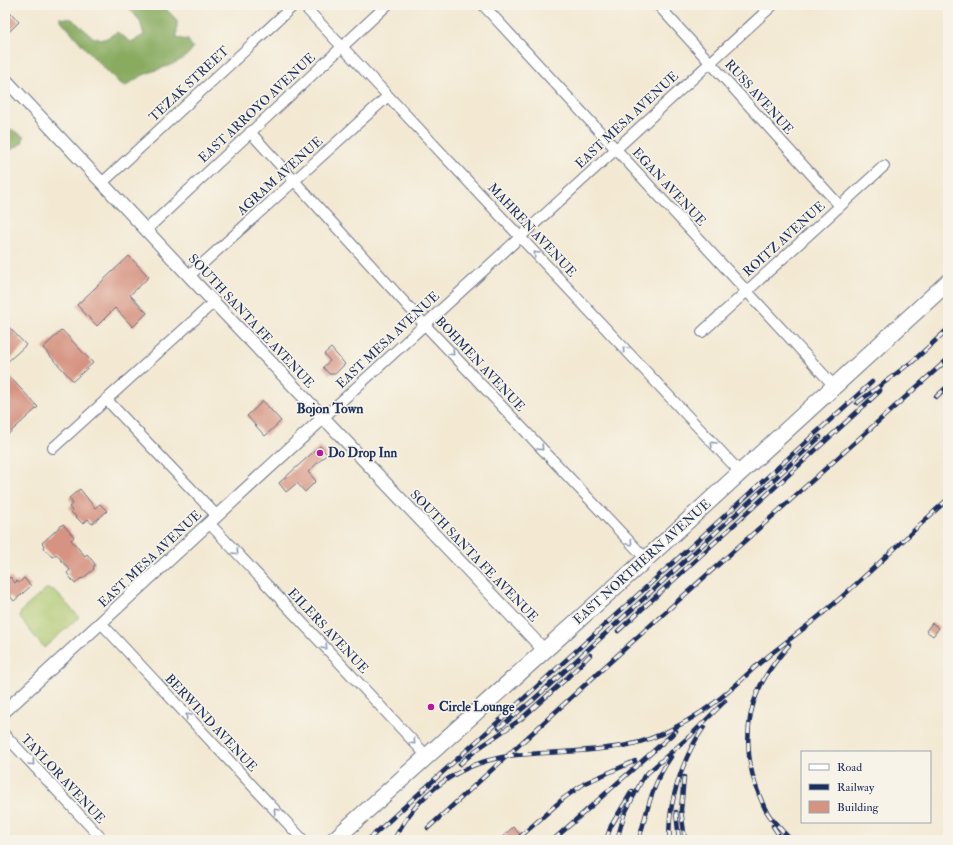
<svg xmlns="http://www.w3.org/2000/svg" width="953" height="845" font-family="'IM FELL Double Pica',serif">
<style>
.green{fill:#abc66c;stroke:#637a65}
.forest{fill:#88ab60;stroke:#526d5f}
.building{fill:#d69381}
.lines{fill:none;stroke-linecap:round;stroke-linejoin:round}
.minor-casing{stroke:#677087;stroke-width:12}
.tertiary-casing{stroke:#677087;stroke-width:14}
.primary-casing{stroke:#677087;stroke-width:18}
.minor{stroke:#fff;stroke-width:10}
.tertiary{stroke:#fff;stroke-width:12}
.primary{stroke:#fff;stroke-width:16}
.rail-casing{stroke:#1b2f5e;stroke-width:4.5}
.rail{stroke:#f7f3e8;stroke-width:3;stroke-dasharray:9;stroke-linecap:butt}
.oneway{stroke:#8d97ae}
.poi-dot{fill:#b5179e;stroke:#f7f3e8;stroke-width:1.5}
.labels{text-anchor:middle;dominant-baseline:central;stroke-width:3.5;stroke-linejoin:round;paint-order:stroke}
.street-label{font-size:13px;fill:#1b2f5e;stroke:#f7f3e8}
.poi-label{font-size:13px;font-weight:bold;fill:#1b2f5e;stroke:#f7f3e8;text-anchor:start}
.neighbourhood-label{font-size:14px;font-weight:bold;fill:#1b2f5e;stroke:#f7f3e8}
</style>
<rect width="100%" height="100%" fill="#f7f3e8"/>
<filter id="ink" filterUnits="userSpaceOnUse"><feTurbulence type="fractalNoise" baseFrequency=".025" numOctaves="2"/><feDisplacementMap in="SourceGraphic" scale="8" xChannelSelector="R" yChannelSelector="G"/><feConvolveMatrix kernelMatrix="1 2 1 2 8 2 1 2 1" color-interpolation-filters="sRGB"/></filter>
<filter id="wash" filterUnits="userSpaceOnUse"><feTurbulence type="fractalNoise" baseFrequency=".012" numOctaves="4" result="noise"/><feDisplacementMap in="SourceGraphic" scale="16" xChannelSelector="R" yChannelSelector="G"/><feGaussianBlur stdDeviation="0.9" result="paint"/><feColorMatrix in="noise" values="0 0 0 0 0 0 0 0 0 0 0 0 0 0 0 0 0 1.4 0 .05"/><feComposite in="paint" operator="in"/></filter>
<g filter="url(#wash)">
<rect width="100%" height="100%" fill="#f3e9d3"/>
<path class="green" d="M46,589L54,590L79,617L44,648L20,618L21,611Z"/>
<path class="forest" d="M128,5H165L167,10L177,20V38L188,40L193,48C184,63 164,67 148,73C140,76 133,81 126,86L119,83L91,55L59,18L72,19L94,38L105,39L117,32L131,42L144,35L140,21L128,7Z
M11,129L24,137L22,143L5,154V132Z"/>
<g id="blocks">
<path class="building" d="M11,13L19,22L5,36V18Z
M129,256L149,277L130,295L147,313L133,327L115,308L97,326L77,305Z
M5,323L26,345L5,364Z
M62,330L93,363L73,381L43,348Z
M331,348L345,364L335,374H329L323,367L330,361L324,354Z
M5,372L38,407L5,437Z
M263,401L281,421L265,436L247,416Z
M320,446L327,454L308,472L316,481L305,492L297,483L286,492L279,483Z
M80,489L95,508L100,504L107,511L92,524L88,519L83,524L71,512L72,511L69,507L73,504L69,498Z
M63,524L74,537L71,540L85,556L87,554L95,564L93,568L94,569L82,579L81,578L75,584L67,573L70,570L56,554L52,557L43,547L44,545L42,543Z
M10,577L15,583L17,581L19,583L24,578L31,586L14,601L10,596L5,601V582Z
M932,623L939,628L933,636L926,631Z
M513,827L525,840H499Z"/>
</g>
</g>
<g filter="url(#ink)">
<use href="#blocks" fill-opacity="0" stroke="#677087" stroke-width="1"/>
<g class="lines">
<defs>
<path id="minor" d="M303,5L740,472
M483,5L835,387
M658,5L840,206
M250,132L425,325L646,559
M102,183L294,5
M146,230L387,5
M189,276L388,96
M702,332L884,166
M106,399L217,516
M323,418L773,5
M53,448L214,302
M209,523L427,756
M101,623L303,840
M5,735L103,840"/>
<path id="tertiary" d="M5,79L189,276L544,650
M5,711L323,418"/>
<path id="primary" d="M334,840L646,559L948,282"/>
</defs>
<use href="#minor" class="minor-casing"/>
<use href="#tertiary" class="tertiary-casing"/>
<use href="#primary" class="primary-casing"/>
<use href="#minor" class="minor"/>
<use href="#tertiary" class="tertiary"/>
<use href="#primary" class="primary"/>
<defs>
<path id="rail" d="M910,364L948,329
M936,397L948,386
M857,403L913,361
M618,631L880,391
M789,645C777,659 765,674 758,691C744,723 746,761 758,792C761,799 763,806 767,812C773,822 783,831 791,840
M499,728L533,700L820,437
M460,764L476,750L521,719L567,678L590,655
M684,777L681,810L685,840
M676,812L679,840
M773,826L782,840
M428,828L632,642L948,359
M521,836L564,798L585,783L635,761
M368,840L872,382
M394,840C418,791 462,761 516,755C553,752 591,752 628,745C643,742 658,736 672,729C692,719 712,706 729,691C740,682 750,671 761,662C781,645 803,630 823,613C866,577 906,537 948,499
M553,840L676,731
M606,840L611,826L632,791
M617,840L624,815L644,776L691,735L725,701
M639,840C647,810 653,782 671,757
M670,840C666,806 684,755 704,727"/>
</defs>
<use href="#rail" class="rail-casing"/>
<use href="#rail" class="rail"/>
</g>
<defs><path id="oneway-chevron" d="M-2-3.5L2.5 0L-2 3.5" fill="none" stroke-width="1.6" stroke-linecap="round" stroke-linejoin="round"/></defs>
<g class="oneway">
<use href="#oneway-chevron" transform="translate(536 254) rotate(-133)"/>
<use href="#oneway-chevron" transform="translate(625 349) rotate(-133)"/>
<use href="#oneway-chevron" transform="translate(452 353) rotate(47)"/>
<use href="#oneway-chevron" transform="translate(713 444) rotate(-133)"/>
<use href="#oneway-chevron" transform="translate(541 448) rotate(47)"/>
<use href="#oneway-chevron" transform="translate(630 543) rotate(47)"/>
<use href="#oneway-chevron" transform="translate(236 552) rotate(47)"/>
<use href="#oneway-chevron" transform="translate(325 647) rotate(47)"/>
<use href="#oneway-chevron" transform="translate(188 716) rotate(-133)"/>
<use href="#oneway-chevron" transform="translate(413 742) rotate(47)"/>
<use href="#oneway-chevron" transform="translate(32 763) rotate(47)"/>
<use href="#oneway-chevron" transform="translate(276 811) rotate(-133)"/>
</g>
</g>
<g class="poi-dot">
<circle cx="320" cy="453" r="4"/>
<circle cx="431" cy="707" r="4"/>
</g>
<g class="labels">
<g class="street-label">
<text transform="translate(189 84) rotate(-43)">TEZAK STREET</text>
<text transform="translate(759 97) rotate(48)">RUSS AVENUE</text>
<text transform="translate(257 108) rotate(-43)">EAST ARROYO AVENUE</text>
<text transform="translate(627 120) rotate(-43)">EAST MESA AVENUE</text>
<text transform="translate(280 176) rotate(-42)">AGRAM AVENUE</text>
<text transform="translate(669 187) rotate(47)">EGAN AVENUE</text>
<text transform="translate(532 230) rotate(47)">MAHREN AVENUE</text>
<text transform="translate(784 239) rotate(-42)">ROITZ AVENUE</text>
<text transform="translate(251 321) rotate(47)">SOUTH SANTA FE AVENUE</text>
<text transform="translate(388 340) rotate(-43)">EAST MESA AVENUE</text>
<text transform="translate(480 364) rotate(47)">BOHMEN AVENUE</text>
<text transform="translate(474 556) rotate(46)">SOUTH SANTA FE AVENUE</text>
<text transform="translate(150 559) rotate(-43)">EAST MESA AVENUE</text>
<text transform="translate(642 562) rotate(-42)">EAST NORTHERN AVENUE</text>
<text transform="translate(328 631) rotate(47)">EILERS AVENUE</text>
<text transform="translate(211 723) rotate(47)">BERWIND AVENUE</text>
<text transform="translate(63 779) rotate(47)">TAYLOR AVENUE</text>
</g>
<g class="poi-label">
<text x="328" y="453">Do Drop Inn</text>
<text x="439" y="707">Circle Lounge</text>
</g>
<g class="neighbourhood-label">
<text x="330" y="408">Bojon Town</text>
</g>
</g>
<rect width="953" height="845" fill="none" stroke="#f7f3e8" stroke-width="20"/>
<rect x="801" y="751" width="130" height="72" fill="#f7f3e8" stroke="#9fa5b1"/>
<rect x="809" y="764" width="20" height="6" fill="#ffffff" stroke="#9fa5b1"/>
<text x="837" y="771" font-size="12" fill="#1b2f5e">Road</text>
<rect x="809" y="784" width="20" height="6" fill="#1b2f5e" stroke="#9fa5b1"/>
<text x="837" y="791" font-size="12" fill="#1b2f5e">Railway</text>
<rect x="809" y="801" width="20" height="12" fill="#d69381" stroke="#9fa5b1"/>
<text x="837" y="811" font-size="12" fill="#1b2f5e">Building</text>
</svg>
